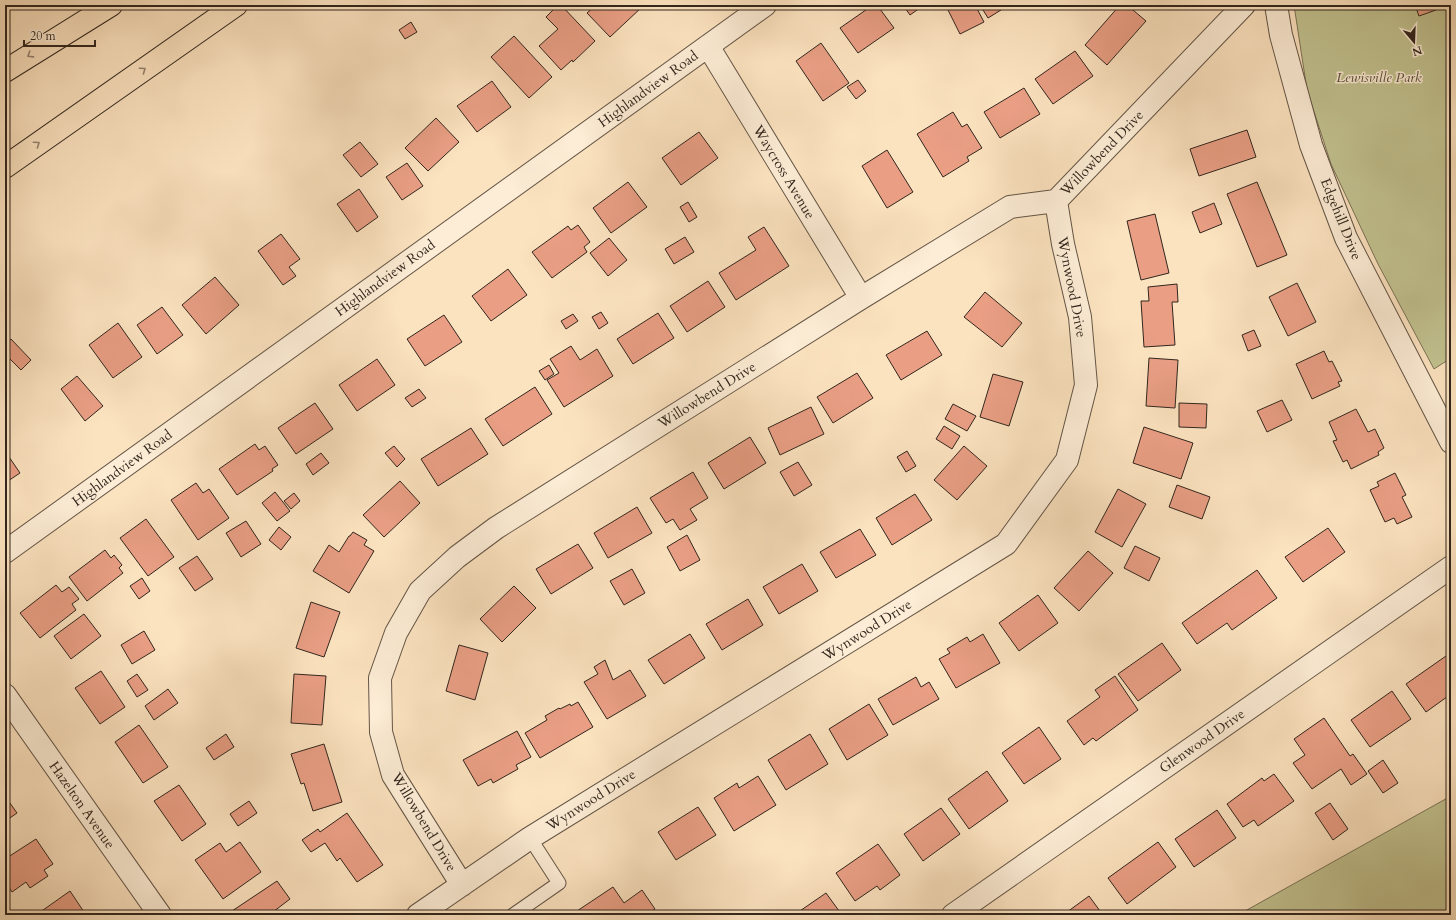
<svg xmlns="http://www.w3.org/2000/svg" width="1456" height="920" font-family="Cardo,serif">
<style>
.green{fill:#c2c391;stroke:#7a7457}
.building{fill:#ea9f85;stroke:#31261d}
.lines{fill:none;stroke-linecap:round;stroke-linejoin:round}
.service-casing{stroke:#645546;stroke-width:15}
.minor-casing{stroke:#645546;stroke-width:24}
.motorway-casing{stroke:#31261d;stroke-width:24}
.service{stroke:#fdedd6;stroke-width:13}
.minor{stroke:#fdedd6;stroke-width:22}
.motorway{stroke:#fce3c0;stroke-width:22}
.oneway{stroke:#96846e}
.labels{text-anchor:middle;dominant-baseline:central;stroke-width:3;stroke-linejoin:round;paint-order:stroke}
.park-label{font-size:14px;font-style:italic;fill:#554d3a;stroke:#fdedd6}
.street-label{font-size:14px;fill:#31261d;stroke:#fdedd6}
</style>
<rect width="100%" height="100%" fill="#fce3c0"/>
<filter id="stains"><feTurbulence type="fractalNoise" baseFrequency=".005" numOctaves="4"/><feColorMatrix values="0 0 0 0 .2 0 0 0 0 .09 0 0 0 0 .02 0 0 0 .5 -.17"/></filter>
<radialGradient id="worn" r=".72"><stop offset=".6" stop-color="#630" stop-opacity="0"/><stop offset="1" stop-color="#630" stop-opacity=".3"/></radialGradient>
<path class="green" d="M1294,5H1451V358L1434,369L1378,264L1331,164L1307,90Z
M1451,796V915H1238Z"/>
<path class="building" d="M558,5H561L595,41L573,62L572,60L561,70L539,46L558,29L546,17Z
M596,5H641L642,7L610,37L587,13Z
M873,5H877L894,28L858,53L840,28Z
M903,5H924L910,15Z
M952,5H975L984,22L960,34L947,8Z
M980,5H997L1001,10L988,18Z
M1120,5H1127L1146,21L1107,65L1085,45Z
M1415,5H1434L1436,10L1419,16Z
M411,22L417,32L405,39L399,30Z
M514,36L552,77L529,98L491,57Z
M821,43L849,83L823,101L796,61Z
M1075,51L1093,76L1053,104L1035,79Z
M858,80L866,91L856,99L847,87Z
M492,81L511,107L477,132L457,106Z
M1024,88L1040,114L1000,138L984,112Z
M953,112L962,127L967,124L982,148L967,157L969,161L943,177L917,134Z
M436,118L459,142L428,171L405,148Z
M1247,130L1256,157L1199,176L1190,149Z
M699,132L718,158L681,185L662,158Z
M360,142L378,164L361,177L343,155Z
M887,150L913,192L887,208L862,166Z
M407,163L423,186L402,200L386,177Z
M628,182L647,207L611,233L593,208Z
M1257,182L1287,255L1257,267L1227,194Z
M359,189L378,217L357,232L337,204Z
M688,202L697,217L689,222L680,207Z
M1214,203L1222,224L1200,233L1192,212Z
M1155,214L1169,273L1141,280L1127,221Z
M578,225L590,242L584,247L587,252L552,278L532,252L568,226L571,230Z
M764,227L789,266L736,300L719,273L756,250L748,237Z
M281,234L300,259L289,267L296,276L283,285L258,251Z
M685,237L694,252L674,264L665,249Z
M609,238L627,260L608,276L590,253Z
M508,269L527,295L491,321L472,296Z
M215,277L239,305L206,334L182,305Z
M708,281L725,307L687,332L670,306Z
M1297,283L1316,322L1288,336L1269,297Z
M1177,284L1178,302H1172L1175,345L1144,347L1141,301H1149L1148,287Z
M985,292L1022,323L1002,347L964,317Z
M162,307L183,335L157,354L137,325Z
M601,312L608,323L599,329L592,317Z
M658,313L674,338L633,364L617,339Z
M573,314L578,321L566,329L561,321Z
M444,315L462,342L425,366L407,339Z
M118,323L142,357L113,378L89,345Z
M1254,330L1261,346L1248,351L1242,335Z
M927,331L942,355L901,380L886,355Z
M11,339L31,360L21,370L5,354V345Z
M571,346L580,360L597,349L613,376L564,407L547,380L559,373L550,359Z
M1324,351L1329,362L1332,361L1342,381L1338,382L1340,386L1312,399L1296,364Z
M1149,358L1178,360L1175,408L1146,406Z
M377,359L395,385L357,411L339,385Z
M549,365L554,374L545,380L539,371Z
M857,373L873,398L833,423L817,397Z
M993,374L1023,382L1009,426L980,417Z
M77,376L103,406L85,421L61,389Z
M535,387L552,414L503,446L485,419Z
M419,389L426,398L412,407L405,398Z
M1282,400L1292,420L1267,432L1257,411Z
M315,403L333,429L296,454L278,428Z
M1179,403L1207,404L1206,428L1179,427Z
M953,404L976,416L967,431L945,419Z
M811,407L824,434L780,455L768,428Z
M1356,409L1368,432L1375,429L1384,448L1378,452L1379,455L1351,469L1347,460L1343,462L1333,441L1337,440L1329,422Z
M944,426L960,436L952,449L936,439Z
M1144,427L1193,443L1181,479L1133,463Z
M471,428L488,454L438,486L421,459Z
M750,437L766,463L724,489L708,463Z
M255,444L259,450L265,446L278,465L272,469L273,471L237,495L219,469Z
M394,446L405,459L397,467L385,453Z
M964,446L987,466L957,500L934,480Z
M5,451L20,473L5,483Z
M907,451L916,466L906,472L897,457Z
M321,453L329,463L313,475L306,464Z
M798,462L812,485L794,496L780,472Z
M693,472L708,498L690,509L697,520L680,530L673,519L666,523L650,498Z
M1395,473L1406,495L1402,497L1412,517L1397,524L1394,518L1385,522L1370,490L1379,486L1377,482Z
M400,481L420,503L384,537L363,515Z
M196,483L203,493L209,489L229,518L198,540L171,500Z
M1177,485L1210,497L1202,519L1169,507Z
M1118,489L1146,504L1122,547L1095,532Z
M275,492L290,511L277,521L262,503Z
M294,493L300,501L291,509L284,501Z
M915,494L932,520L892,545L876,518Z
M637,507L652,533L608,558L594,533Z
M146,519L174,557L148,576L120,538Z
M246,521L261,544L241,557L226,533Z
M279,527L291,537L281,550L269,540Z
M1328,528L1345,552L1303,582L1285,557Z
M860,529L876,555L836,578L820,552Z
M353,532L367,540L364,545L374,551L349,593L313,571L329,545L339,552L349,536H350Z
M687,535L700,560L680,571L667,547Z
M578,544L593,568L551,594L536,569Z
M1135,546L1160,558L1149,581L1124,568Z
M105,550L111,558L114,555L122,565L119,568L123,573L87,601L69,577Z
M1088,551L1113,573L1079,611L1054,588Z
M197,556L213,579L195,591L179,568Z
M802,564L818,591L779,614L763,587Z
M632,569L645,593L624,605L610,581Z
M1257,570L1277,598L1232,630L1227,623L1197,644L1182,623Z
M142,578L150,591L139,599L130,586Z
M56,585L62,592L69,587L79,599L72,604L76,610L40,638L20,613Z
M514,586L536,608L502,642L480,619Z
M1038,595L1058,623L1019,651L999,623Z
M748,599L763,625L722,650L706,624Z
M311,602L340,612L324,657L296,648Z
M84,614L101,636L71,659L54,636Z
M144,631L155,650L132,664L121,645Z
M690,634L705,658L664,684L648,660Z
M983,634L1000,663L956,688L939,659L950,653L947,649L967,637L970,642Z
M1162,643L1181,670L1138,701L1118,674Z
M459,645L488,653L475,700L446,691Z
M1446,656L1451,663V694L1426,712L1406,684Z
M605,660L613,680L630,670L646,696L607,719L584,682L598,674L594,667Z
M101,671L125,707L100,724L75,688Z
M137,674L148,690L137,697L127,681Z
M294,674L326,676L322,725L291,723Z
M1115,676L1138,710L1096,741L1093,738L1084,745L1067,721L1100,697L1095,690Z
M916,677L921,687L929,682L939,699L893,725L878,699Z
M168,689L178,703L154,720L145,706Z
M1392,691L1411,719L1370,747L1351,720Z
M578,702L593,727L540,758L525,733L547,720L545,716L559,708L560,709L570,704L571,706Z
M869,704L888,735L847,760L829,729Z
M1324,718L1350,756L1353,754L1367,774L1351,785L1341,769L1312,789L1293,763L1305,755L1294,739Z
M139,725L168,767L143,783L115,742Z
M1039,727L1061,759L1024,784L1002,753Z
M517,731L531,757L516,765L518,769L493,783L491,779L478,786L463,760Z
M226,734L234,747L214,760L206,748Z
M810,734L828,764L786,790L768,760Z
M324,744L342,802L313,811L304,783L301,784L291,754Z
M1383,760L1398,783L1383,793L1368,771Z
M987,771L1008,801L969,829L948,799Z
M1274,774L1294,801L1258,826L1254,820L1243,827L1227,804L1262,778L1264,781Z
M758,776L776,805L734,831L714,798L737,783L739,788Z
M179,785L206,824L182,841L154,801Z
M5,796L17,813L7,820L10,824L5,827Z
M249,801L257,813L238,826L230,814Z
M1330,803L1348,829L1333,840L1315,813Z
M698,807L716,835L676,860L658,832Z
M941,808L960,834L923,861L904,834Z
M1217,810L1236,838L1194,867L1175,839Z
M347,813L383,865L357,882L340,858L337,861L325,843L311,852L302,840L318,829L320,832Z
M36,839L53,864L44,870L48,876L30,888L26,882L12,892L5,881V859Z
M240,842L261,872L223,899L195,860L220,843L226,852Z
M1158,842L1176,867L1127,904L1108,878Z
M878,844L900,875L880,890L877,886L855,901L836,873Z
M277,881L290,899L269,915H235L232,911Z
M613,887L624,903L642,890L655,909L646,915H571Z
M70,891L86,915H36Z
M826,893L842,915H794Z
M1089,896L1103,915H1063Z"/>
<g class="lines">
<defs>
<path id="service" d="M513,915L559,883L530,838"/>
<path id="minor" d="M1276,5L1281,35L1311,145L1346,238L1451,442
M708,46L861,298
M5,552L765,5
M5,695L160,915
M462,885L393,775L381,732L380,678L396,633L420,591L457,557L496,528L861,298L1010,207L1056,201L1244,5
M418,915L530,838L1006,544L1067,460L1086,385L1080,317L1063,244L1056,201
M953,915L1451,567"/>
<path id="motorway" d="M5,71L111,5
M5,167L236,5"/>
</defs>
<use href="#service" class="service-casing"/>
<use href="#minor" class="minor-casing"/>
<use href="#motorway" class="motorway-casing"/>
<use href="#service" class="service"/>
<use href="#minor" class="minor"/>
<use href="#motorway" class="motorway"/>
</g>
<defs><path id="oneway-chevron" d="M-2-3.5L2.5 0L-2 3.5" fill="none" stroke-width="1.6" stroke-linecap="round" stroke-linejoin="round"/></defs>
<g class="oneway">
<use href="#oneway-chevron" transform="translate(30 55) rotate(148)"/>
<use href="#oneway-chevron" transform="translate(143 70) rotate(-35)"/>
<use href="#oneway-chevron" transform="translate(37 144) rotate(-35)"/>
</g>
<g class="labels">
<g class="park-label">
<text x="1379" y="77">Lewisville Park</text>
</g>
<g class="street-label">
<text transform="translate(648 89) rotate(-36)">Highlandview Road</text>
<text transform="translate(1102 153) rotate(-46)">Willowbend Drive</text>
<text transform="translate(784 172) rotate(59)">Waycross Avenue</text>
<text transform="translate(1341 219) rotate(68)">Edgehill Drive</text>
<text transform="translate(385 278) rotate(-36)">Highlandview Road</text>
<text transform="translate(1072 287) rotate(79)">Wynwood Drive</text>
<text transform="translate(707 395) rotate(-32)">Willowbend Drive</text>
<text transform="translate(122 468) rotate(-36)">Highlandview Road</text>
<text transform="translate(867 630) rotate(-32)">Wynwood Drive</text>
<text transform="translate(1202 741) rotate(-35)">Glenwood Drive</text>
<text transform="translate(591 800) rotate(-32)">Wynwood Drive</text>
<text transform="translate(82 805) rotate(55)">Hazelton Avenue</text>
<text transform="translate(424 822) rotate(59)">Willowbend Drive</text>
</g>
</g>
<rect width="1456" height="920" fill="none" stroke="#fce3c0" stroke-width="20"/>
<rect x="6" y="6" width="1444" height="908" fill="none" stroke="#31261d" stroke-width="2"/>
<rect x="10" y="10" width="1436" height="900" fill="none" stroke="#31261d"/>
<g transform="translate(1414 42) rotate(161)" stroke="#fdedd6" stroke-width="3" paint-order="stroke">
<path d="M0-3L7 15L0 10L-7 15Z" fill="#31261d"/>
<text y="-6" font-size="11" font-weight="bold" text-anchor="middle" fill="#31261d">N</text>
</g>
<path d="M24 40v6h71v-6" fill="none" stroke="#31261d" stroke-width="2"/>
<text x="30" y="40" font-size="12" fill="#31261d" stroke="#fdedd6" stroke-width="3" paint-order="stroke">20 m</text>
<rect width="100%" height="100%" filter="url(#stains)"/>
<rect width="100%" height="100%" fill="url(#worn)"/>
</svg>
